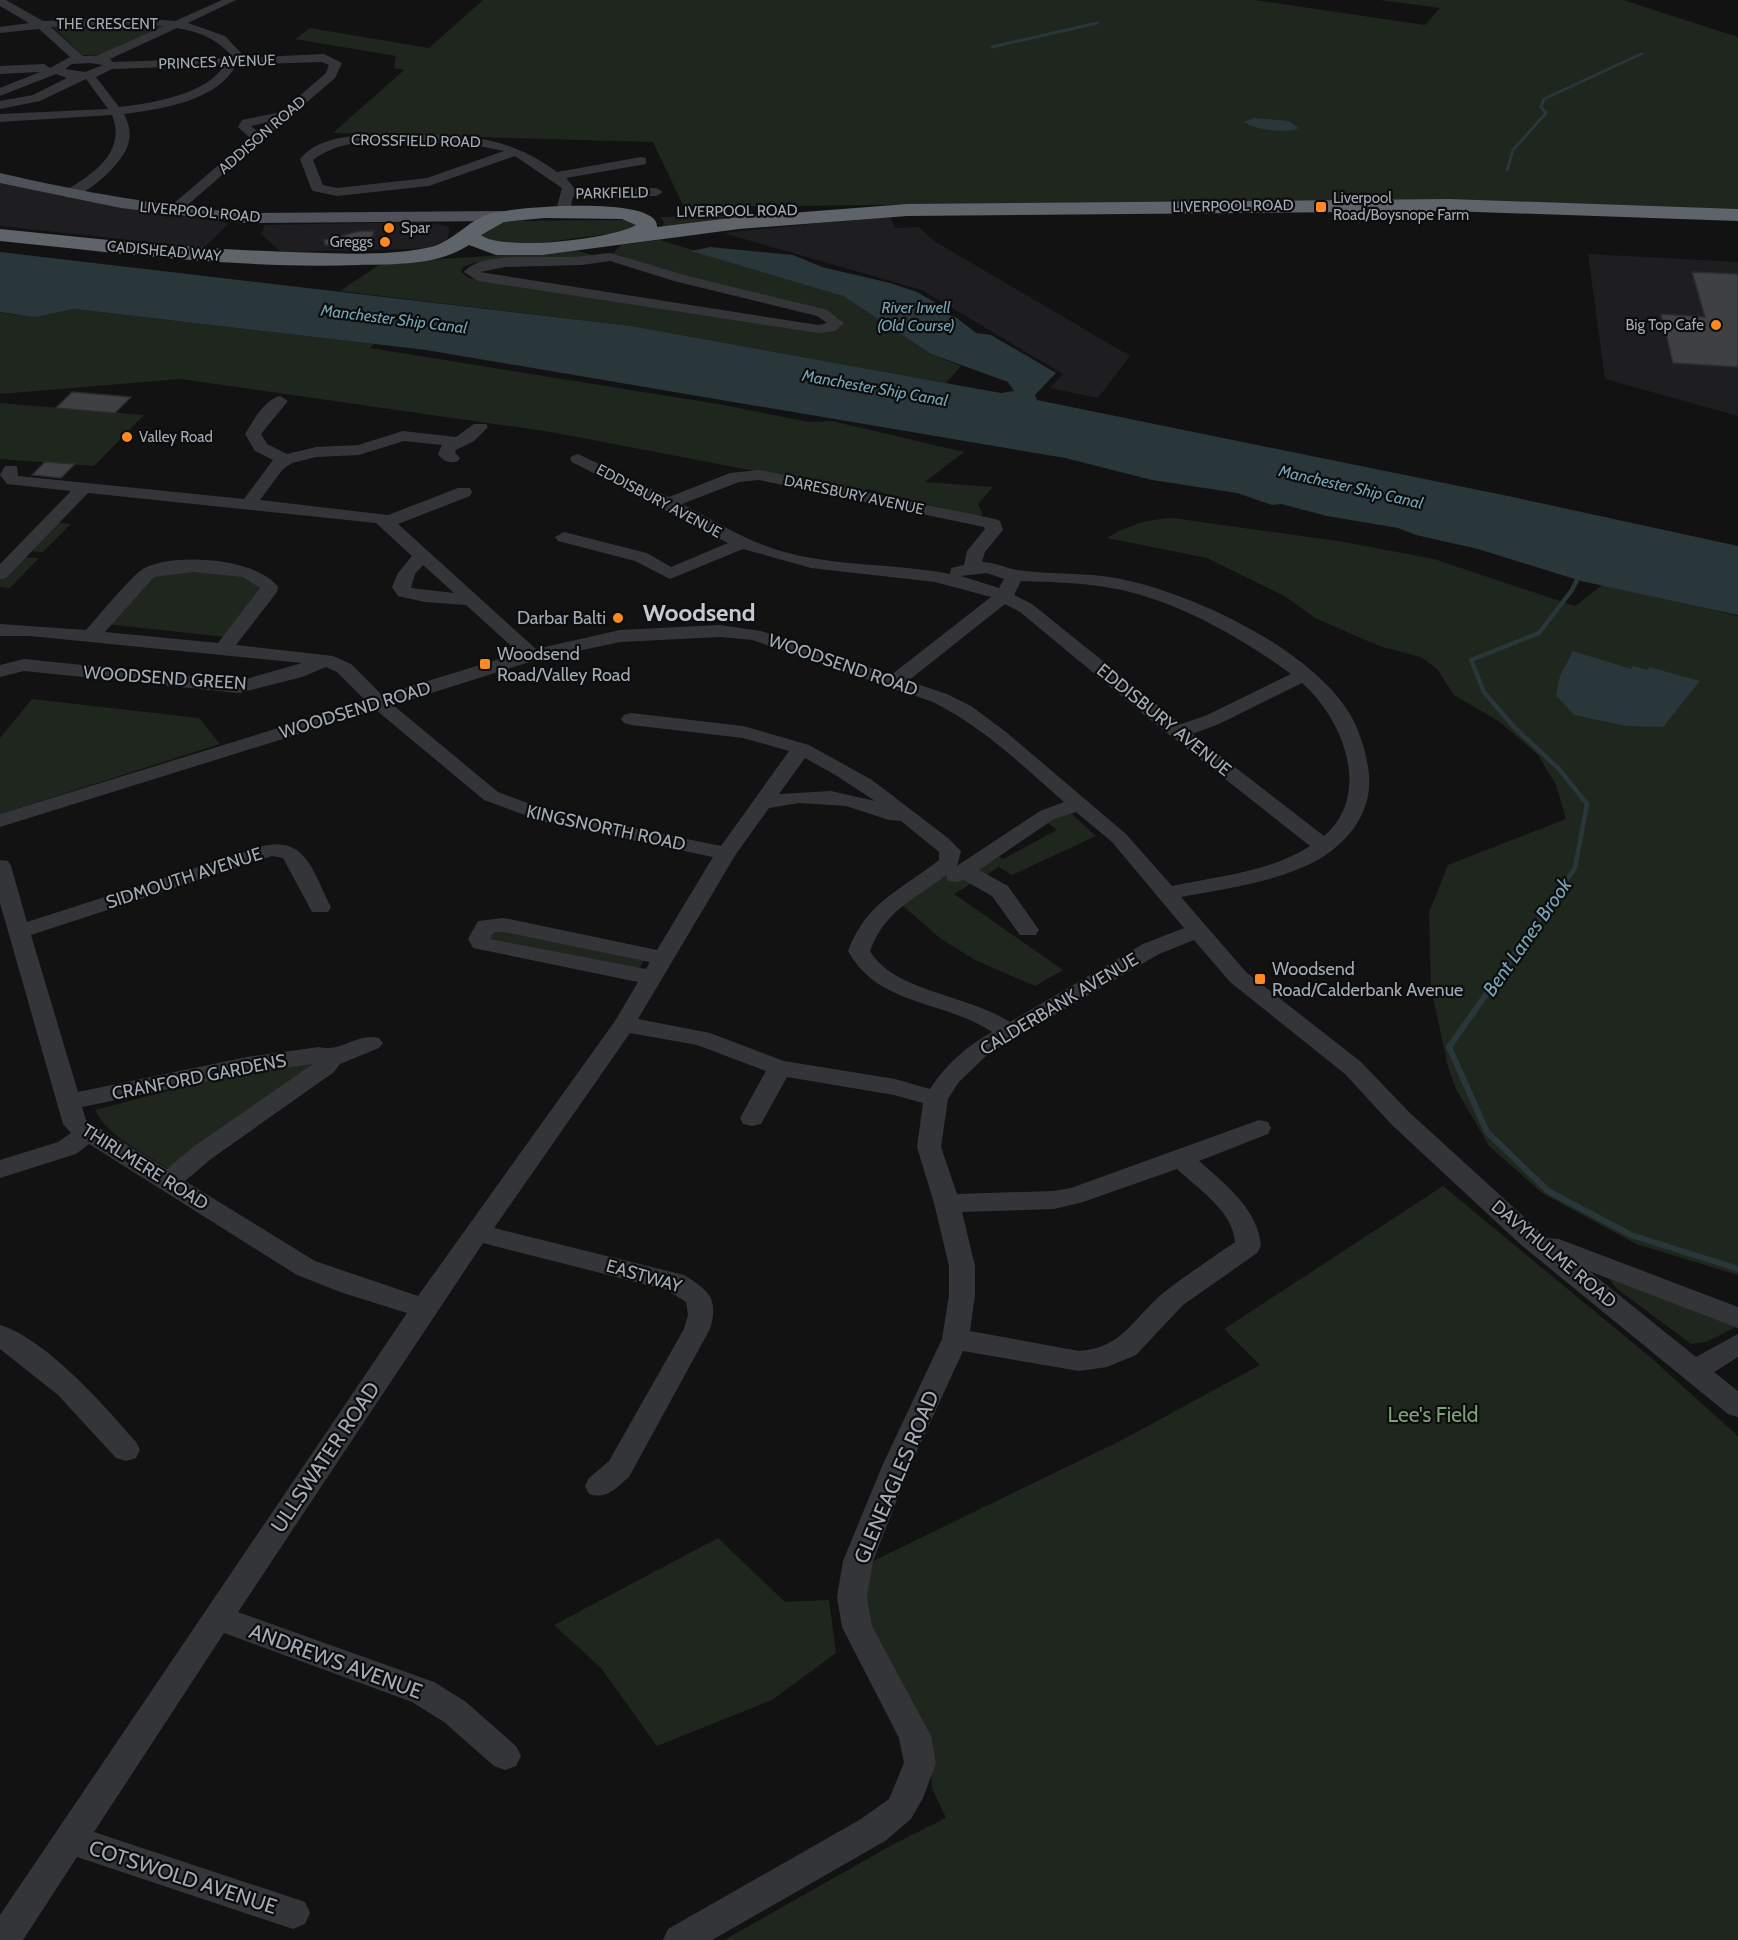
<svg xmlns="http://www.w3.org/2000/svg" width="1738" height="1940" font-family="Cabin,sans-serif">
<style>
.built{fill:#1e1e21}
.green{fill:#1e261e}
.water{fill:#29363a}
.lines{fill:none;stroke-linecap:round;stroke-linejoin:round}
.stream-far2{stroke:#29363a;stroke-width:3}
.stream-far1{stroke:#29363a;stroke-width:4.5}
.stream{stroke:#29363a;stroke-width:6}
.building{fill:#3e4044;stroke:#2c2c30;stroke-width:1.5}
.minor{fill:#333539;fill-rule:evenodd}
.major{fill:#4e5258;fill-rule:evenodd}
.highway{fill:#5e646a;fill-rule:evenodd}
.poi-dot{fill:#fc8921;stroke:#0d0d0e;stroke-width:2}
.labels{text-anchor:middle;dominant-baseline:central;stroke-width:4.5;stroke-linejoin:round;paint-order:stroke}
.far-street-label{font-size:15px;fill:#a2abb5;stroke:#0d0d0e}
.far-poi-label{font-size:15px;fill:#a2abb5;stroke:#0d0d0e;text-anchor:start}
.far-water-label{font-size:16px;font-style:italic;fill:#76a2b3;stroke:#0d0d0e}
.poi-label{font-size:18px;fill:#a2abb5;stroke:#0d0d0e;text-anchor:start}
.street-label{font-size:18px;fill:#a2abb5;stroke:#0d0d0e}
.water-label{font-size:20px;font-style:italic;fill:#76a2b3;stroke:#0d0d0e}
.near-park-label{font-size:21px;fill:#7da178;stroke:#0d0d0e}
.near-street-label{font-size:21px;fill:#a2abb5;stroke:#0d0d0e}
.district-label{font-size:24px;font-weight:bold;fill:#c3c9d1;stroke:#0d0d0e}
</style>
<rect width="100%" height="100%" fill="#121213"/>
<path class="built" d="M0,181L151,211L225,222L228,224L204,248L0,226Z
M890,216L895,228L919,227L934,241L1130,356L1098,398L1050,388L1063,374L922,290L723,233Z
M423,222L447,226L450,229L447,241L430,248L409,249L281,252L261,234L265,225Z
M1588,254L1738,262V416L1605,379Z"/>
<path class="green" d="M483,0H1255L1425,25L1440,8L1379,0H1623L1738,37V209L1375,200L684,207L653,142L333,133L404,70L394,68L396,56L295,39L310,28L429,48Z
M70,23L168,24L102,56L82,55L53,27Z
M796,214L662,227L664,222L660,217Z
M631,220L640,227L623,232L509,247L485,242L481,234L503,221Z
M660,240L843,296L931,354L961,366L946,383L631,326L340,291L382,263L575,250L592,255L590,257L474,263L463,267L461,272L469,278L821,332L841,326L840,319L823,310L681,277L613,253L621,245Z
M75,309L374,344L370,348L718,404L809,422L832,421L964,452L925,482L993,487L978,504L983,515L978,517L868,489L864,492L551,432L180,379L0,394V312C24,318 51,315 75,309Z
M0,403L144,415L94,466L0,459Z
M1173,518L1344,542L1434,559L1575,606L1605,583L1738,616V1275L1636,1244L1542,1193L1489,1146L1456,1089L1448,1067L1431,988L1429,912L1448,865L1566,819L1556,785L1538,755L1500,722L1454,695L1437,669L1421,657L1379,646L1315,618L1286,597L1207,558L1107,538C1128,525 1148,519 1173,518Z
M54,522L71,524L43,552L27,551Z
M20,557L39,558L10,588L0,587V578Z
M171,568L240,574L253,579L261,589L225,637L106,624L147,578Z
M32,699L199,718L220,744L0,814V738Z
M1064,807L1096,836L1012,875L999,867L954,894L1063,970L1035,986L975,960L941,939L903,906C918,886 960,866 983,848L1003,859L1057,830L1041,818Z
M492,929L645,959L637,971L487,940Z
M310,1062L314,1067L168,1169C143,1152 108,1137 95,1110L240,1072Z
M1443,1186L1650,1357L1738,1436V1940H724L892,1845L946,1818L932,1788L930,1759L863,1614L869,1563L1122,1440L1260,1365L1224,1329Z
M1608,1277L1738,1326L1706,1342L1691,1344L1616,1288Z
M718,1538L785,1602L829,1600L836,1653L772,1700L657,1746L601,1668L554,1625Z"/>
<path class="water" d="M1254,118L1289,121L1299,128C1287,134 1255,130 1244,122Z
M710,247L793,255L822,267L890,283L917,292L943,307L938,310L957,318L976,333L991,335L1056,373L1035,395L1037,400L1508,496L1738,546V615L1581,581L1478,549L1416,535L1398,528L1327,516L1281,504L1272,505L1237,493L1152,480L1065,458L426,350L75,309L35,317L0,312V252L631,326L1001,393L1014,391L1008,382L931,354L843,296L691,251Z
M1573,651L1631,669L1633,666L1648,670L1649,667L1700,681L1663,727L1626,726L1574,715L1556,695L1560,676Z"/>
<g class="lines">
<path class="stream-far2" d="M992,47L1097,23
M1507,170L1513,150L1546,113L1541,107L1544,99L1641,54"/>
<path class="stream-far1" d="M1553,899L1575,868L1587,804L1559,769L1514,727L1484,692L1471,660L1539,633L1572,590L1580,574"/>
<path class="stream" d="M1555,897L1449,1047L1487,1132L1548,1191L1631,1235L1738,1269"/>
</g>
<path class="building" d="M360,231H374L369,245H325L324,240Z
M1692,272L1738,274V367L1673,363L1661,314L1705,317Z
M72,392L131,397L115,413L56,408Z
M45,462L75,464L61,478L32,475Z"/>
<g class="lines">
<path class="minor" d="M0,0H6L43,21L127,17L175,21L222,0H236L188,23L225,36L242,54L240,58L324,54L342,63L335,78L177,214L172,215L165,211L250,138L238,127L242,120L281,112L326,73L329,65L322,62L236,65C218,101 161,109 124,114C128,122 131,131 129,141C125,162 90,193 70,198L65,197V191C93,174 127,152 112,115L0,122V114L108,109L86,79L40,101L0,109V101L33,95L67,78L56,74L0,96V88L40,72L0,74V66L44,64L50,68L70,57L39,29L0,33V27L29,23L0,6ZM127,24L164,26L96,56H83L51,27ZM177,28C199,32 215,38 230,54L228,58L113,62L110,59ZM90,63L103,65L85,72L65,69L72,64ZM224,65C209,94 149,104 119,107L96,77L112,69ZM269,122L257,131L251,126Z
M396,134C458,135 505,133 557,172L641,157L646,158V164L566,178L575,189L656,188L663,192L656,196L573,197L569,214L562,218L555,214L562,188L515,156L429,186L337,196L313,191L311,188L300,159C321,133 365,135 396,134ZM426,142L479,146L504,151L427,178L337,188L323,185L313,160C343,136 390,141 426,142Z
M611,253L684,275L827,310L844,323L835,331L818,333L478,281L464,272C481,251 543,258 569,257C583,257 597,254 611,253ZM610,261L674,281L817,316L827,323L818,325L480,272L505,267L582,265Z
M280,396L288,401L261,434L267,444L287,454L316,447L358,445L403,431L456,437L474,424H486L488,427L474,441L456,450L455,453L460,458L458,461C449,464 443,461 438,454L442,445L404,441L359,455L316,457L292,463L283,469L260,500L388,515L458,488H470L472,492L470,496L398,524L536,649L620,630L720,625L761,631L891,675L991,597L935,582L811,568L743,549L670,579L635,561L558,541L555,537L564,532L647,553L671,567L728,543L572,462L570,459L572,456L578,454L669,497L730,473L759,470L995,519L1000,521L1003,530L985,552L982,562C995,562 1005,568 1017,570C1052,575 1087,572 1121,579C1193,594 1304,646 1346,708C1358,725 1365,748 1368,767C1375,806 1353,838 1321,858C1280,882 1227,888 1181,897L1246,972L1361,1062L1410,1113L1547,1238L1559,1239L1738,1307V1328L1589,1271L1696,1357L1738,1334V1357L1714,1372L1738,1391V1417L1728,1414L1520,1244L1392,1125L1345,1074L1230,982L1194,940L1159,954L988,1054L958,1083L948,1099L941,1147L957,1194L1054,1191L1071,1188L1259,1120L1268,1122L1271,1128L1268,1134L1199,1161C1225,1184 1258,1209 1261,1246L1257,1253L1183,1305L1136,1355L1107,1367L1079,1371L963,1351L911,1464L873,1561L867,1597L872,1626L931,1736L936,1763L923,1798L911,1819L885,1841L712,1940H663L668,1929L861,1819L889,1799L904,1763L899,1738L842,1627L837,1597L843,1561L883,1464L942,1339L949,1295V1266L934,1203L917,1147L923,1103L894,1095L787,1077L761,1124L752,1126L743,1124L740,1118L766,1071L697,1045L630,1033L494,1228L684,1275C709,1291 719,1298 710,1329L629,1477C616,1488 607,1500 589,1494L585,1486L589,1478L609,1461L684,1329L688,1315L686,1302L667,1290L483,1243L238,1612L434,1682L466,1702L516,1746L521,1756L516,1766L505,1770L494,1766L444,1722L412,1702L224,1633L94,1832L305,1902L310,1913L305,1924L293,1929L77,1857L23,1940H0V1915L407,1313L343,1293L297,1275L89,1144L76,1154L0,1178V1160L58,1142L71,1133L63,1124L0,903V860L8,861L11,866L27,922L263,846C307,835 314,875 331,907L328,912H312L283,858L272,856L31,935L78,1092L247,1057L319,1047C340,1053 358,1032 379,1038L383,1043L379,1048L340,1064L334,1072L211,1159L185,1181L315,1261L418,1296L615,1021L638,982L473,948L468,939L478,921L504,918L657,950L713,857L544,822L484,800L376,710L0,827V814L366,701L337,672L326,667L302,677L239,693L24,671L0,677V665L24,659L239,681L302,663L30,636H0V624L86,630C98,617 131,576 143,569C172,552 258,558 278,587L277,592L236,645L333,656L351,664L382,695L519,653L466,605L425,602L398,596L392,587L398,573L412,556L376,523L88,493L6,578L0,579V564L71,491L7,484L0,475L5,466H17L18,476L244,499L273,460L255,451L245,434C253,421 264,400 280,396ZM759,480L984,527L985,529L967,551L964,565L951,568L950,574C894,563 836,567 781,551C746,541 715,521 682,504L739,482ZM423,565L454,593L411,588L415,574ZM193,572L243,577L260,588L218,643L105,632L154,577ZM987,573L1004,579L999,588L961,576ZM1021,581C1054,582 1089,583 1122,590C1182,604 1242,638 1291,674L1205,716L1181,724L1032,604L1014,595ZM1005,604L1020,612L1148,718L1310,846C1270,872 1218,876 1172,886L1126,834L1006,732L971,706L947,694L908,681ZM720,637L752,640L933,702C983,727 1023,766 1064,802L1040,811L957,866L961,851L948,838L872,780L809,745L743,726L631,713L624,715L621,719L624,723L631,725L743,738L789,751L721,846L549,811L498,792L393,705L536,660L620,642ZM1302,683C1343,719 1373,794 1324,836L1192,734L1219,724ZM805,758L837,776L875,801L831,791L779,794ZM799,803L846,806L889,820L901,821L939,852V860C900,891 867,901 848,951C879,1007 942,999 992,1032C967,1046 946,1064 930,1089L895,1079L784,1061L710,1033L638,1019L736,854L769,808ZM1076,812L1112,842L1184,928L1143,944L1010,1022C968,995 893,991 870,951C886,909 913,901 946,875L948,881L956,882L964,880L992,896L1020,935H1036L1039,930L1008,886L979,870L1054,819ZM494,932H504L650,962L646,969L490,939ZM313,1064L193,1147L167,1169L86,1120L82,1107L247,1073ZM1177,1169C1198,1189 1233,1211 1235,1242C1212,1258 1189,1273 1167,1290C1134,1315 1125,1348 1079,1351L970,1331L975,1295V1266L962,1212L1054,1209L1083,1202Z
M0,1325C46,1339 105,1406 136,1442L140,1450L136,1458L126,1461L116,1458L58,1395L0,1349Z"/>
<path class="major" d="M0,173C81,192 162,206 245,213L502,211L511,216L502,221L245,223L121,208L0,183Z"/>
<path class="highway" d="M1449,199L1738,209V221L1449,211L907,216L739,229L542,255H496L469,245C437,266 394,264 358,265C239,269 119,253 0,241V229C97,239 193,249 290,252C336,253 386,257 431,247C454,241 467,221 489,214C511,207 660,195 657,227L739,217L907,204ZM544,218L622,219L636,225C613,239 502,252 481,235L504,222Z"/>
</g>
<g class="poi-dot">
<rect x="1315" y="201" width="12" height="12" rx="3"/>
<circle cx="389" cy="228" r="6"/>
<circle cx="385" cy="242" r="6"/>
<circle cx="1716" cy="325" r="6"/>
<circle cx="127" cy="437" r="6"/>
<circle cx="618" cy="618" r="6"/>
<rect x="479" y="658" width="12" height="12" rx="3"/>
<rect x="1254" y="973" width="12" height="12" rx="3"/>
</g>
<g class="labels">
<g class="far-street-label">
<text x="107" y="24">THE CRESCENT</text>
<text transform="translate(217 62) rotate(-2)">PRINCES AVENUE</text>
<text transform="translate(262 135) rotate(-41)">ADDISON ROAD</text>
<text transform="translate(416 141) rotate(1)">CROSSFIELD ROAD</text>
<text transform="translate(612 193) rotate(-1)">PARKFIELD</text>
<text transform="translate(1233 206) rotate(-1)">LIVERPOOL ROAD</text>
<text transform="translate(737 211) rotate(-1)">LIVERPOOL ROAD</text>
<text transform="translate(200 212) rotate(5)">LIVERPOOL ROAD</text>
<text transform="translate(164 251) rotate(5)">CADISHEAD WAY</text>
<text transform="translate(854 495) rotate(12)">DARESBURY AVENUE</text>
<text transform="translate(659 501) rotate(28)">EDDISBURY AVENUE</text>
</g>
<g class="far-poi-label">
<text x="1333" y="198">Liverpool<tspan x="1333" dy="17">Road/Boysnope Farm</tspan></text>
<text x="401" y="228">Spar</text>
<text x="373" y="242" text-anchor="end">Greggs</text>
<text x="1704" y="325" text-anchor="end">Big Top Cafe</text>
<text x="139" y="437">Valley Road</text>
</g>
<g class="far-water-label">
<text x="916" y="307">River Irwell<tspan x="916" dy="18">(Old Course)</tspan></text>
<text transform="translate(394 319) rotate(7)">Manchester Ship Canal</text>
<text transform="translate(875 388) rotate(10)">Manchester Ship Canal</text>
<text transform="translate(1351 487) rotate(13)">Manchester Ship Canal</text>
</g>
<g class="poi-label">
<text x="606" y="618" text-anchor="end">Darbar Balti</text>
<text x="497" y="654">Woodsend<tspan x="497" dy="21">Road/Valley Road</tspan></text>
<text x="1272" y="969">Woodsend<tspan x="1272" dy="21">Road/Calderbank Avenue</tspan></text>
</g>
<g class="street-label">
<text transform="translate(843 665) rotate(19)">WOODSEND ROAD</text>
<text transform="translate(165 678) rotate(4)">WOODSEND GREEN</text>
<text transform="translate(355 710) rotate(-17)">WOODSEND ROAD</text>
<text transform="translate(1164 720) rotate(39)">EDDISBURY AVENUE</text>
<text transform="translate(606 828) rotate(12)">KINGSNORTH ROAD</text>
<text transform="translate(184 878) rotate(-18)">SIDMOUTH AVENUE</text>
<text transform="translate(1059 1004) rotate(-31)">CALDERBANK AVENUE</text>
<text transform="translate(199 1077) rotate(-11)">CRANFORD GARDENS</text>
<text transform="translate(145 1167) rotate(32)">THIRLMERE ROAD</text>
<text transform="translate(1554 1254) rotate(40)">DAVYHULME ROAD</text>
<text transform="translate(644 1276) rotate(16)">EASTWAY</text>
</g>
<g class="water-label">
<text transform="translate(1527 937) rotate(-55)">Bent Lanes Brook</text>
</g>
<g class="near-park-label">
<text x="1433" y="1414">Lee's Field</text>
</g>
<g class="near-street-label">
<text transform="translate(325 1457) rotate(-56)">ULLSWATER ROAD</text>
<text transform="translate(896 1477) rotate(-67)">GLENEAGLES ROAD</text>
<text transform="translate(336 1661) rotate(20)">ANDREWS AVENUE</text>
<text transform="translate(183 1877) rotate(18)">COTSWOLD AVENUE</text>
</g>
<g class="district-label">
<text x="699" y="612">Woodsend</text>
</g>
</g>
</svg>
